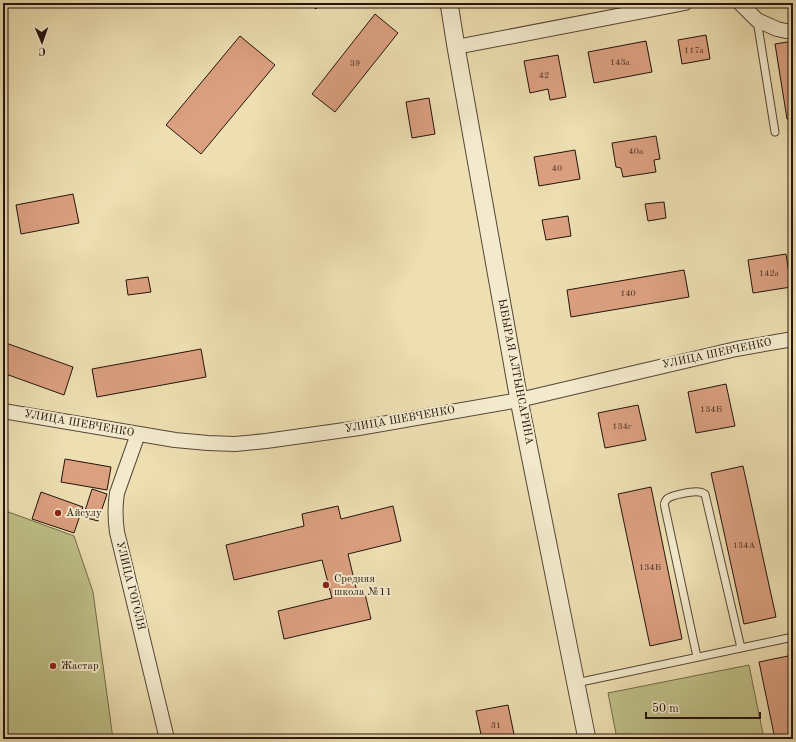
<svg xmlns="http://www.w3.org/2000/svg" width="796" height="742" font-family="'Old Standard TT',serif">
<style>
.green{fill:#bfc088;stroke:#726a4a}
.building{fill:#dba080;stroke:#24130c}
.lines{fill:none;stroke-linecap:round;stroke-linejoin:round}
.service-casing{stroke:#564636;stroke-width:9}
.minor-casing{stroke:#564636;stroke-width:16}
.tertiary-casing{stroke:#564636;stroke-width:19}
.service{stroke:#f3eacd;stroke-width:7}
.minor{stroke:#f3eacd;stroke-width:14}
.tertiary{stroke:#f3eacd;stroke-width:17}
.poi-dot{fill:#8f2418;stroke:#f3eacd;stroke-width:1.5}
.labels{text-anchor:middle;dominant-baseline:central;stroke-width:4;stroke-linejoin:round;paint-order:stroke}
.number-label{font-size:9px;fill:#523629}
.street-label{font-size:11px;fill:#24130c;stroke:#f3eacd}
.poi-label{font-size:11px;fill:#24130c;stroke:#f3eacd;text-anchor:start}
</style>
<rect width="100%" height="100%" fill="#eddfb2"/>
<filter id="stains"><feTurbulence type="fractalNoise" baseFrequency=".005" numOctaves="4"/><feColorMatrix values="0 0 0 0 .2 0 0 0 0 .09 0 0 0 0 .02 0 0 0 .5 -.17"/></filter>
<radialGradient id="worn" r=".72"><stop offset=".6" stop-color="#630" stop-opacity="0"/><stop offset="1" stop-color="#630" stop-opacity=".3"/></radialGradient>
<path class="green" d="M3,510L74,536L93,592L113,739H3Z
M749,665L764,739H617L608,693Z"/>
<path class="building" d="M308,3H321L316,9Z
M375,14L398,33L335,112L312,94Z
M706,35L710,59L682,64L678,40Z
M240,36L275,65L201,154L166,125Z
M646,41L652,72L594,83L588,52Z
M793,41V118L787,119L775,44Z
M558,55L566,97L550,100L548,89L530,93L524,61Z
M429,98L435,134L412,138L406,102Z
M656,136L660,159L654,160L656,172L623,177L621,168L616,167L612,143Z
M575,150L580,179L539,186L534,157Z
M73,194L79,223L21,234L16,205Z
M664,202L666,218L648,221L645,204Z
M568,216L571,236L546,240L542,220Z
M786,254L791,287L753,293L748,260Z
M684,270L689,297L571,317L567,290Z
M148,277L151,292L128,295L126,280Z
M3,342L73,367L64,395L3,373Z
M201,349L206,377L97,397L92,369Z
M726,384L735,426L696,433L688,392Z
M638,405L646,440L605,448L598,413Z
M65,459L111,467L107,490L61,482Z
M743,466L776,617L744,624L711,473Z
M651,487L682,639L650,646L618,494Z
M92,489L107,494L98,521L83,517Z
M41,492L83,507L74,533L32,519Z
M338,506L341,519L393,506L401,541L348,554L358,596L365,594L371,619L284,639L278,611L332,598L322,560L234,580L226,545L304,526L302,514Z
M788,656L793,682V739H775L759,662Z
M508,705L515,739H482L476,711Z"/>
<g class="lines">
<defs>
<path id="service" d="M757,20L775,132
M697,657L665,508C664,504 664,502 667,499C671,495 693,491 699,492C702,492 702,493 705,494L741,648
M576,683L793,637"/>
<path id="minor" d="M740,3L757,20L777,29L786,31H793
M456,47L685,3
M3,411L175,440L208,443L235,444L266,441L359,428L519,400L736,349L793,339
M138,434L117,493C115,506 115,518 117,532L167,739"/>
<path id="tertiary" d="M449,3L456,47L519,400L587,739"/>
</defs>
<use href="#service" class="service-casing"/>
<use href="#minor" class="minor-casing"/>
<use href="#tertiary" class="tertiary-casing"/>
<use href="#service" class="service"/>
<use href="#minor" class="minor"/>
<use href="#tertiary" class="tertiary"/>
</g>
<g class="poi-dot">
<circle cx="58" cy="513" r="4"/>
<circle cx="326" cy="585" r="4"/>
<circle cx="53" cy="666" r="4"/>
</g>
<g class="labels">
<g class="number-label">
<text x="694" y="50">117а</text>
<text x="620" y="62">143а</text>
<text x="355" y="63">39</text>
<text x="544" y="75">42</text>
<text x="636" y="151">40а</text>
<text x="557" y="168">40</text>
<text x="769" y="273">142а</text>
<text x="628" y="293">140</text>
<text x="711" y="409">134Б</text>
<text x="622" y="426">134г</text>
<text x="744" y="545">134А</text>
<text x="650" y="567">134Б</text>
<text x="496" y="725">31</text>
</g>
<g class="street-label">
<text transform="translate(717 354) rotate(-12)">УЛИЦА ШЕВЧЕНКО</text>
<text transform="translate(515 372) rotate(79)">ЫБЫРАЯ АЛТЫНСАРИНА</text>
<text transform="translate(400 420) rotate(-10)">УЛИЦА ШЕВЧЕНКО</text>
<text transform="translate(79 424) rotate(10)">УЛИЦА ШЕВЧЕНКО</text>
<text transform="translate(130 586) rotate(76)">УЛИЦА ГОГОЛЯ</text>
</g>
<g class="poi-label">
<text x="66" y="513">Айсулу</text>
<text x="334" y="579">Средняя<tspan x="334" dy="13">школа №11</tspan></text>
<text x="61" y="666">Жастар</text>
</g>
</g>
<rect width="796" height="742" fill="none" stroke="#eddfb2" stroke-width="16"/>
<rect x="4" y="4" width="788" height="734" fill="none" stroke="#24130c" stroke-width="2"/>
<rect x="8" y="8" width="780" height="726" fill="none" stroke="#24130c"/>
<g transform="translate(42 42) rotate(178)" stroke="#f3eacd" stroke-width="3" paint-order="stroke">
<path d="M0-3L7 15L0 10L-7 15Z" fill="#24130c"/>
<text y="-6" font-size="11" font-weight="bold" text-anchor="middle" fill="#24130c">С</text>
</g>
<path d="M646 712v6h114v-6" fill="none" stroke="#24130c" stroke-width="2"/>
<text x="652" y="712" font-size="12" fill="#24130c" stroke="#f3eacd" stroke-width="3" paint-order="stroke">50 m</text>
<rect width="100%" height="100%" filter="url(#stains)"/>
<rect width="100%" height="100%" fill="url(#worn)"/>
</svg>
